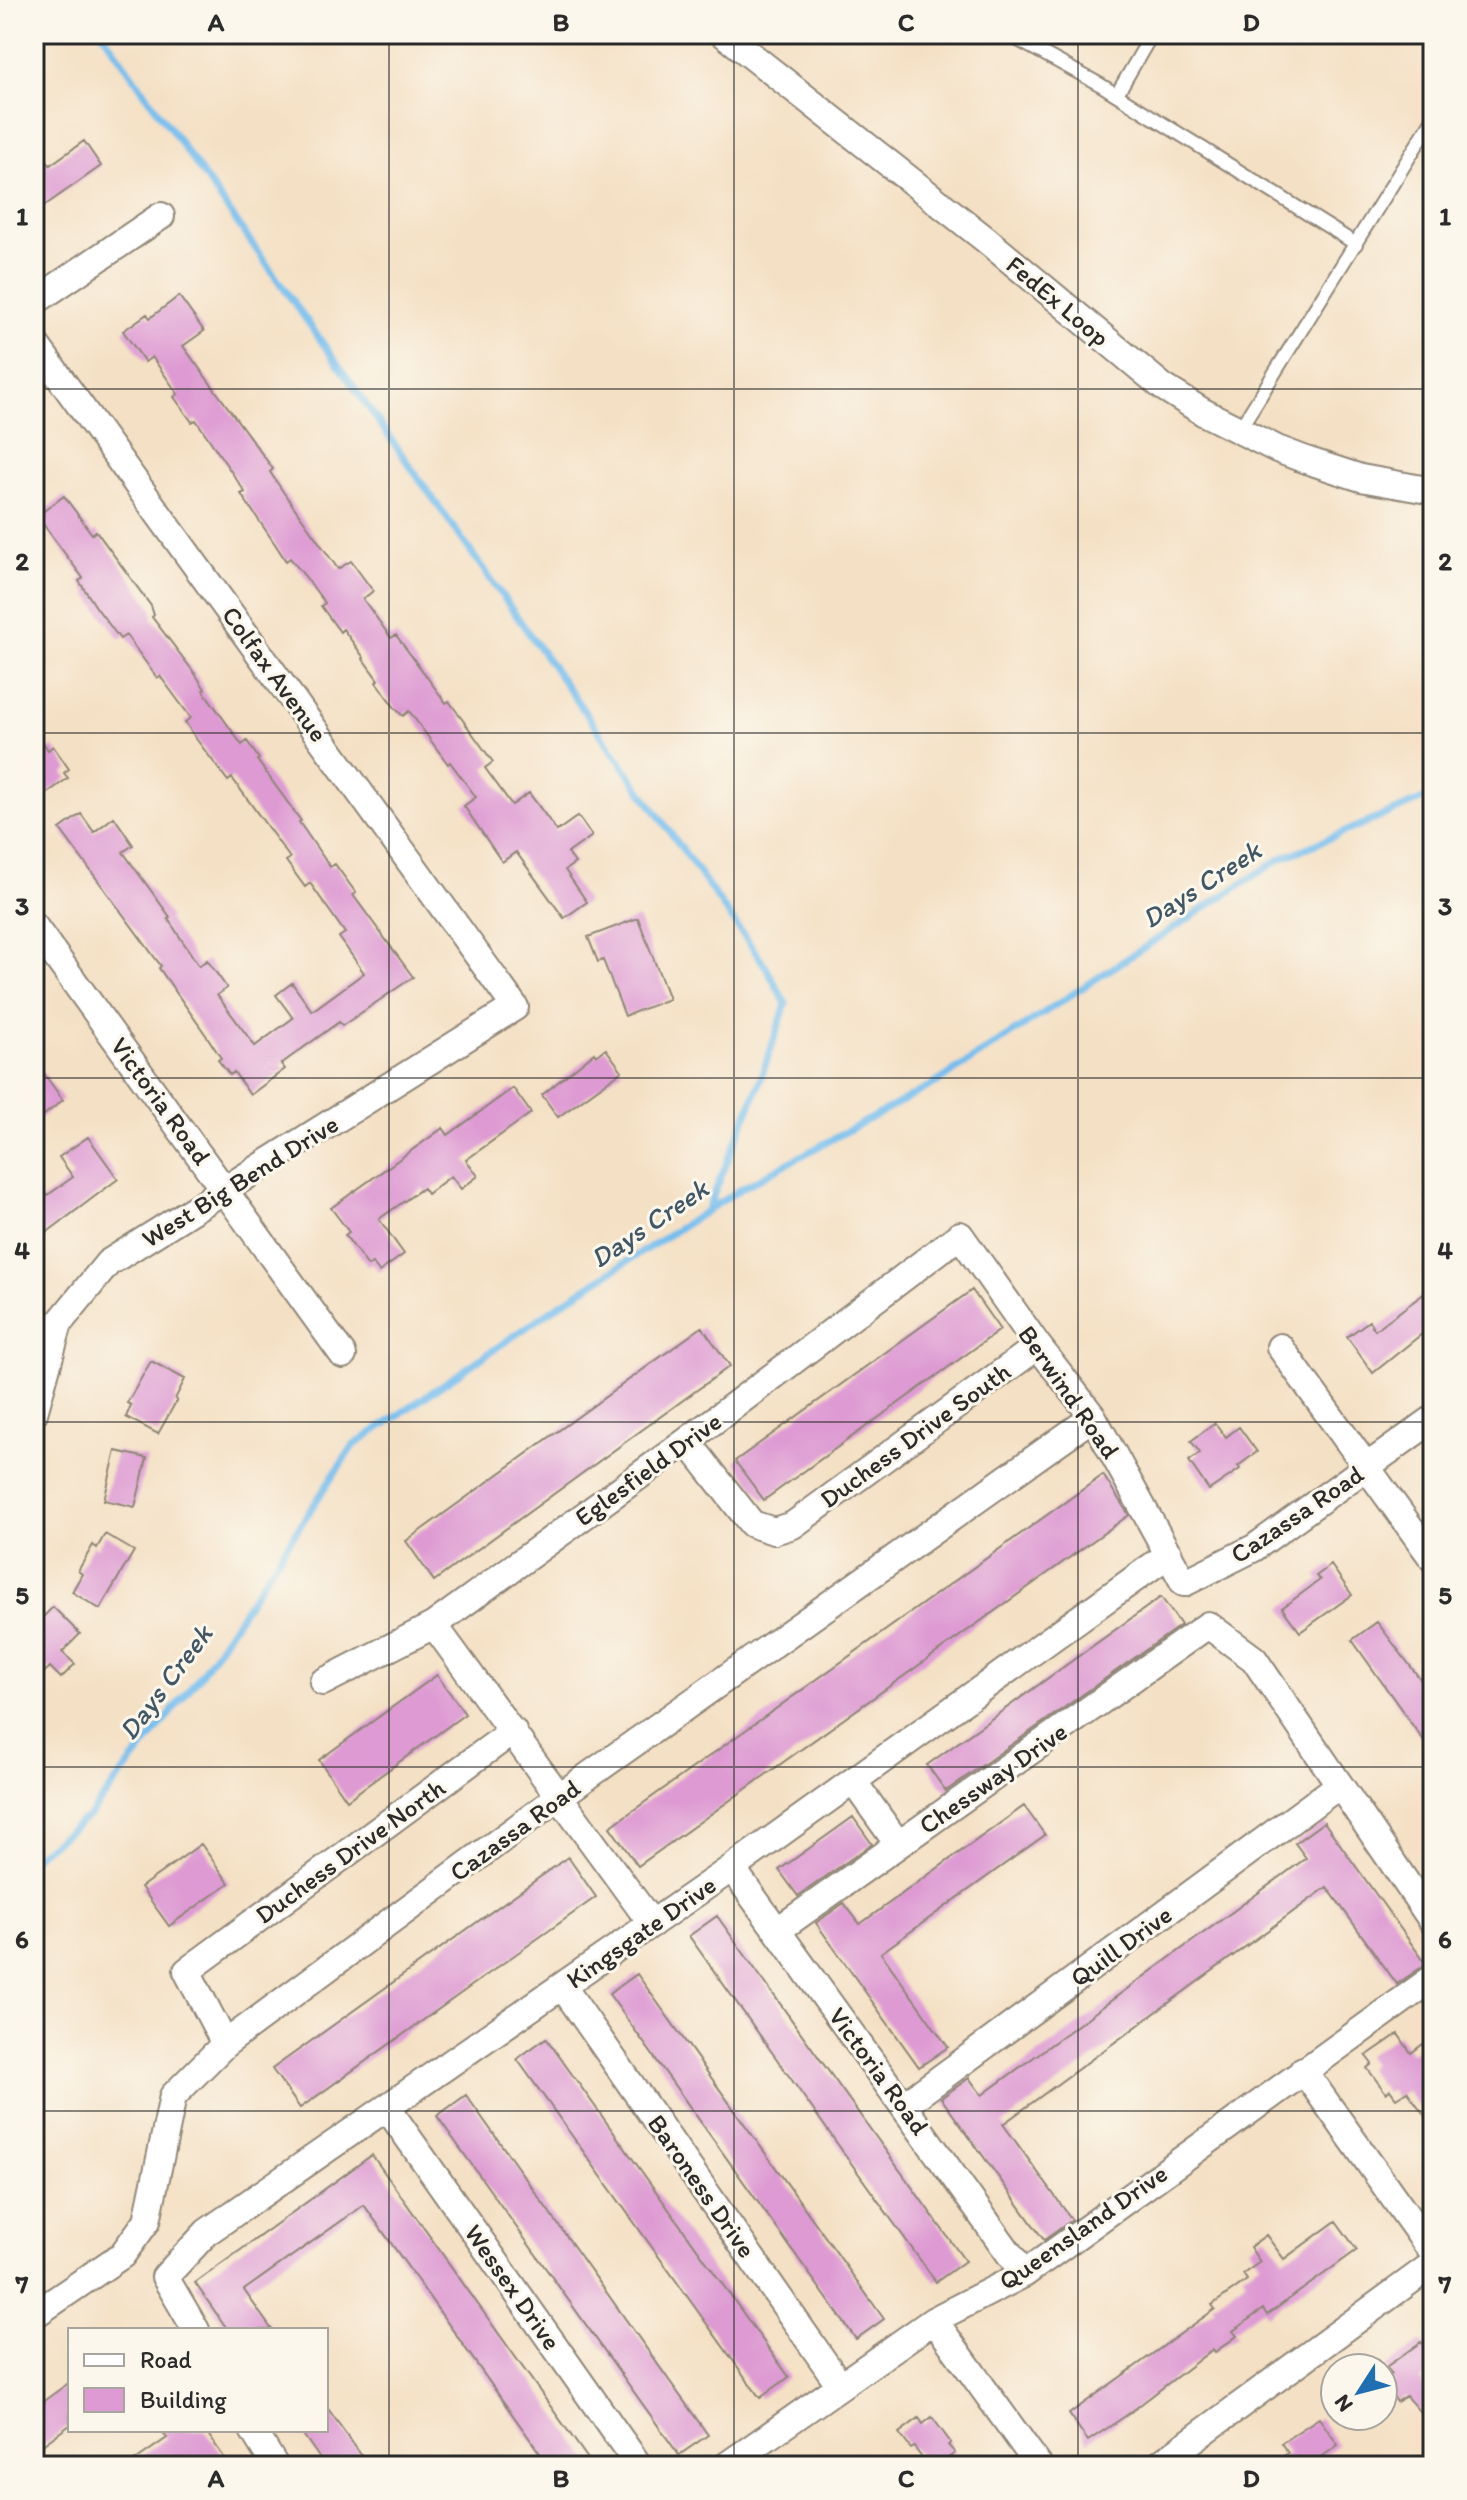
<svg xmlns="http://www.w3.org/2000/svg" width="1467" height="2500" font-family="Itim,sans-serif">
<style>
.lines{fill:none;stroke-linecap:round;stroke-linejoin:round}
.stream{stroke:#76bded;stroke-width:7}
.building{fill:#de9bd3}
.lane-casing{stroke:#908678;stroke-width:16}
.street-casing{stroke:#908678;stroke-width:30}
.lane{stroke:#fff;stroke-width:12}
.street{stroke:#fff;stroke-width:26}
.grid{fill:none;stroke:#2b2b2b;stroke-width:2;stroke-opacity:0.55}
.labels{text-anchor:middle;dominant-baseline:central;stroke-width:6;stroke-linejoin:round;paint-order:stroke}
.street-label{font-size:26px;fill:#2b2b2b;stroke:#fbf7ec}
.water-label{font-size:28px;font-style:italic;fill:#425765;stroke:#fbf7ec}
.neatline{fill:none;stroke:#2b2b2b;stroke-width:3}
.grid-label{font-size:26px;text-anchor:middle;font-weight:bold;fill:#2b2b2b}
</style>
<rect width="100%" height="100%" fill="#fbf7ec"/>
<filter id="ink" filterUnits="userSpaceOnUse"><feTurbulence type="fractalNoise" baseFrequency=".0125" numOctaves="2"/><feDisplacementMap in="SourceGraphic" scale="16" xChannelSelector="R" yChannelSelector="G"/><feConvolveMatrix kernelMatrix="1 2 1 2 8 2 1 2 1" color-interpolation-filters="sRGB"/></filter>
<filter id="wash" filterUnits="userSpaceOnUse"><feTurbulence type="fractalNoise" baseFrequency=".006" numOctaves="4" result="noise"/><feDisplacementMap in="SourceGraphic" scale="32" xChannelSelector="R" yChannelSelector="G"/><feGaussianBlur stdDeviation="1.8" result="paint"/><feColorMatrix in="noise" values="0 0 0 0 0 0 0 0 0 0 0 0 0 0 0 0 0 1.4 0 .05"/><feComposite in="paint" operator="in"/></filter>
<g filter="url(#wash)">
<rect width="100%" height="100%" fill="#f4e0c4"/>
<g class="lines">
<path class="stream" d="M103,34L766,967L786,1004L757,1090L708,1208
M34,1857L89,1816L199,1677L353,1446L562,1303L744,1187L936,1083L1280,859L1433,795"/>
</g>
<g id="blocks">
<path class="building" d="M84,141L101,166L34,213V143L50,165Z
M179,296L204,331L183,346L273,469L270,472L284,493L338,569L351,561L373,591L363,599L391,638L396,635L446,703L449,701L493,762L485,768L512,805L529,793L557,831L578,816L592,836L568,853L575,863L565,870L587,902L564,918L516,852L502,862L464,806L476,797L450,762L448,764L409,711L403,716L395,708L376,682L378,680L363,659L364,658L343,629L340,632L321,606L325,603L304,575L290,558L286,561L275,544L241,494L245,492L196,420L192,422L174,397L178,394L152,357L145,362L123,331L147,314L150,318Z
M64,496L92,534L96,531L151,606L154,615L152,617L196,675L205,689L203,690L242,745L247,741L259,759L257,760L301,821L299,822L330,867L335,864L356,893L353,895L413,977L342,1026L339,1022L281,1064L285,1069L250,1095L234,1072L230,1075L218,1060L221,1058L208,1038L159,968L161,966L60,829L81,814L94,832L114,817L133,845L123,852L170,917L168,919L199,966L207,960L227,988L217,995L255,1046L293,1018L276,995L292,983L312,1011L364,973L339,937L345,933L310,883L305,887L286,861L290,858L232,778L228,781L197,740L185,722L191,718L160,676L157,678L126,635L120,639L96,607L79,581L83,578L37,516Z
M34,729L48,750L53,746L69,769L64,773L68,778L43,796L34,783Z
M638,918L669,999L625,1016L603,960L598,962L588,937Z
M606,1049L622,1071L558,1117L542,1095L594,1053L596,1056Z
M34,1060L63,1100L34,1123Z
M513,1088L531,1113L466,1160L478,1176L461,1189L451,1176L427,1194L423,1188L379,1219L404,1254L379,1272L372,1263L368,1266L345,1235L349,1232L331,1208L443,1128L448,1135Z
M88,1137L118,1179L34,1242V1205L73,1177L59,1157Z
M1433,1287V1325L1373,1373L1347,1337L1369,1321L1375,1330Z
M972,1290L1000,1330L764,1500L735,1461Z
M702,1327L730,1366L434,1581L406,1541Z
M151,1361L185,1379L175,1399L177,1400L158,1434L126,1417L131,1405L127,1403Z
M1215,1423L1226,1437L1239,1427L1257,1452L1238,1466L1240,1469L1209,1490L1189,1461L1200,1453L1191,1441Z
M116,1451L147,1458L135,1507L104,1500Z
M1103,1475L1129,1515L638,1866L610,1827Z
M105,1534L134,1551L100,1609L72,1592L82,1574L78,1571L93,1545L97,1548Z
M1331,1565L1352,1595L1300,1632L1282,1608L1320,1580L1316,1576Z
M1161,1597L1181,1625L946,1791L927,1765Z
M53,1607L80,1634L62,1652L75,1664L61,1678L50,1667L34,1682V1626Z
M1377,1622L1433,1696V1754L1352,1640Z
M437,1675L465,1714L347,1800L319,1760Z
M1024,1806L1045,1835L881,1953L948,2047L919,2067L816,1923L844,1903L860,1924Z
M853,1817L872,1844L798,1896L779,1870Z
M1324,1822L1426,1964L1397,1984L1327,1887L1003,2124L1072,2220L1044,2240L941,2098L969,2078L982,2095L1306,1858L1295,1843Z
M201,1844L229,1883L169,1926L141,1887Z
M568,1857L596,1897L300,2108L272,2069Z
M717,1916L965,2261L936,2282L689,1936Z
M637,1974L884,2319L856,2339L609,1994Z
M1398,2034L1411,2053L1423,2044L1433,2058V2127L1407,2091L1396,2098L1390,2090L1386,2093L1367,2068L1372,2064L1366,2056Z
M546,2038L789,2377L760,2398L517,2059Z
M466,2095L708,2435L679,2455L437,2116Z
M372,2155L499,2334L593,2466H549L364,2205L244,2290L272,2330H228L195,2283Z
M1336,2221L1357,2250L1267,2315L1263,2309L1233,2331L1237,2336L1215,2352L1213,2349L1127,2415L1088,2441L1069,2414L1215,2309L1212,2305L1247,2280L1243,2274L1260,2262L1250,2247L1266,2235L1284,2259Z
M1421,2342L1433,2358V2371L1420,2380L1433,2402L1420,2412L1406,2396L1397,2402L1383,2381L1392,2374L1386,2367Z
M70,2382V2425L34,2451V2408Z
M326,2406L369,2466H325L300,2430H326Z
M932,2417L951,2443L948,2445L955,2453L937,2466H928L914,2447L911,2449L899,2433L919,2418L923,2424Z
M1319,2418L1338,2445L1309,2466H1270L1288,2453L1281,2443Z
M161,2430H205L230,2466H127L167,2438Z"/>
</g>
</g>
<g filter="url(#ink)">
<use href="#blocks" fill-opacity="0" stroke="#908678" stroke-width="2"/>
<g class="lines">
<defs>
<path id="lane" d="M1007,34L1101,85L1356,244
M1117,94L1152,34
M1239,430L1433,119"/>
<path id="street" d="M724,34L985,239L1163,387L1203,412L1277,449L1306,460L1361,478L1433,491
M34,302L161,216
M34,342L515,1007L108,1263L59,1323L34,1413
M34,926L343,1355
M1280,1347L1433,1559
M687,1441L752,1524L774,1531L793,1525L1038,1346
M434,1625L652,1924
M323,1682L434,1625L687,1441L960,1235L1038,1346L1093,1417L1184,1583L1254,1548L1433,1419
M853,1781L898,1844
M732,1868L1024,2274
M778,1930L1208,1625L1254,1659L1433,1922
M563,1987L840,2385
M225,2044L187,1971L513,1731
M1303,2070L1433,2253
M904,2105L1338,1786
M388,2109L639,2466
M34,2315L122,2255L147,2221L173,2096L225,2044L560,1796L1093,1417
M934,2320L1039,2466
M196,2330L165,2277L207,2232L732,1868L1169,1554
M253,2430L275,2466
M726,2466L934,2320L1024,2274L1433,1978
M1157,2466L1433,2264"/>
</defs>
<use href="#lane" class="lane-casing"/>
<use href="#street" class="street-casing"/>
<use href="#lane" class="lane"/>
<use href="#street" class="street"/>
</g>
</g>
<path class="grid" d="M389,34V2466M734,34V2466M1078,34V2466M34,389H1433M34,733H1433M34,1078H1433M34,1422H1433M34,1767H1433M34,2111H1433"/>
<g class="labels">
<g class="street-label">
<text transform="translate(1058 301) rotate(40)">FedEx Loop</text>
<text transform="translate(275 674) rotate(54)">Colfax Avenue</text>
<text transform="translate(161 1101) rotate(54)">Victoria Road</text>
<text transform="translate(240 1181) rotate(-32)">West Big Bend Drive</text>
<text transform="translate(1069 1392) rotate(55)">Berwind Road</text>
<text transform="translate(915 1435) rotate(-36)">Duchess Drive South</text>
<text transform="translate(648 1469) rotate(-36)">Eglesfield Drive</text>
<text transform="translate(1297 1514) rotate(-34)">Cazassa Road</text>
<text transform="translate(993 1778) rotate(-35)">Chessway Drive</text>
<text transform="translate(515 1830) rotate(-36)">Cazassa Road</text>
<text transform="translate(350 1851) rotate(-36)">Duchess Drive North</text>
<text transform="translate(641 1932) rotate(-35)">Kingsgate Drive</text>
<text transform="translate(1121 1946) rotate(-36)">Quill Drive</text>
<text transform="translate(879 2071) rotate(54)">Victoria Road</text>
<text transform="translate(702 2186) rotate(55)">Baroness Drive</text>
<text transform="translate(1083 2227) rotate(-35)">Queensland Drive</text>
<text transform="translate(513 2287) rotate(55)">Wessex Drive</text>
</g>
<g class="water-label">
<text transform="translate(1201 884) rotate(-33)">Days Creek</text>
<text transform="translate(649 1223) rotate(-34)">Days Creek</text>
<text transform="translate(165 1682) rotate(-53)">Days Creek</text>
</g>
</g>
<rect width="1467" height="2500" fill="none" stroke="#fbf7ec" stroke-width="88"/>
<rect x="68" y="2328" width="260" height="104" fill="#fbf7ec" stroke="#a8a59f" stroke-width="2"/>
<rect x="84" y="2354" width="40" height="12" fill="#ffffff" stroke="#a8a59f" stroke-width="2"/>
<text x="140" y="2368" font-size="24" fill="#2b2b2b">Road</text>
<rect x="84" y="2388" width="40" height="24" fill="#de9bd3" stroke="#a8a59f" stroke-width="2"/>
<text x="140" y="2408" font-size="24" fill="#2b2b2b">Building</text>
<g transform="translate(1359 2392) rotate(234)"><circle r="38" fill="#fbf7ec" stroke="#a8a59f" stroke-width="2"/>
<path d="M0-6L14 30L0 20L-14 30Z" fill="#1f6fb2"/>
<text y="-12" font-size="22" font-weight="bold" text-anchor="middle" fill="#2b2b2b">N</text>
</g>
<rect x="44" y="44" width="1379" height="2412" class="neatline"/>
<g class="grid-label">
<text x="216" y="31">A</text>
<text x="561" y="31">B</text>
<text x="906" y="31">C</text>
<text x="1251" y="31">D</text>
<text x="22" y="225">1</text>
<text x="1445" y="225">1</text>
<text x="22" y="570">2</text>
<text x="1445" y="570">2</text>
<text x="22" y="915">3</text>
<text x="1445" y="915">3</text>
<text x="22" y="1259">4</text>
<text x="1445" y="1259">4</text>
<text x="22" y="1604">5</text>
<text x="1445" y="1604">5</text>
<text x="22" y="1948">6</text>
<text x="1445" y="1948">6</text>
<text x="22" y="2293">7</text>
<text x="1445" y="2293">7</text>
<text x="216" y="2487">A</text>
<text x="561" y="2487">B</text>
<text x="906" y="2487">C</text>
<text x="1251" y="2487">D</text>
</g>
</svg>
